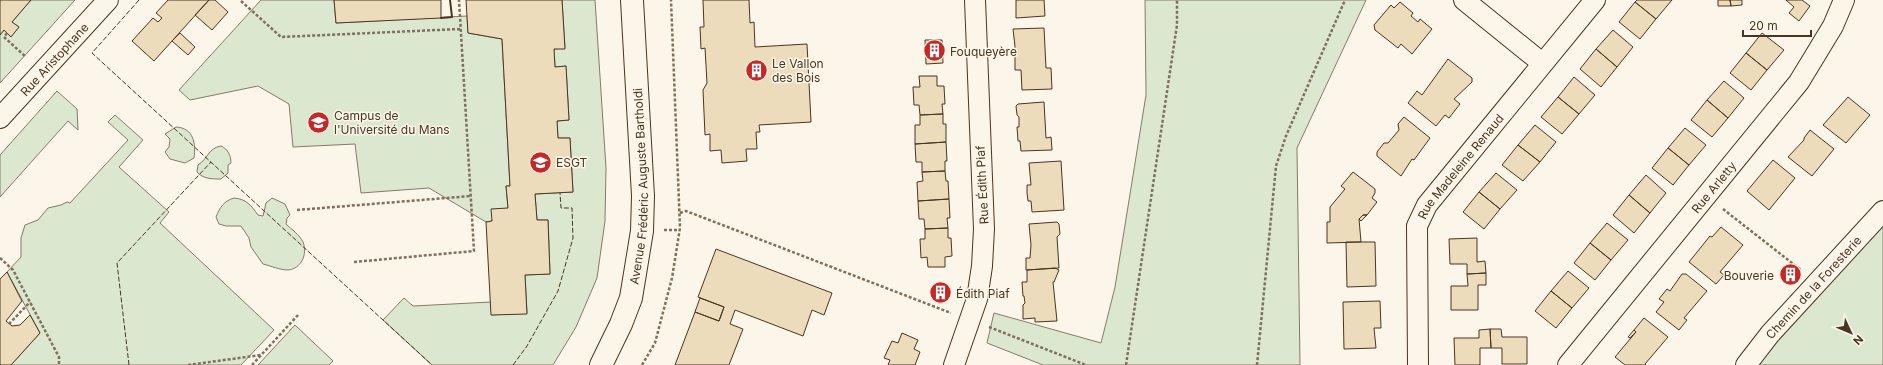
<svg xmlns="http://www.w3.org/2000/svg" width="1883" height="365" font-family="Inter,sans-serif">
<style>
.green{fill:#dce7d0;stroke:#887966}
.building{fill:#ecdcbc;stroke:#4a3520}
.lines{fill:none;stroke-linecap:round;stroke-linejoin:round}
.minor-casing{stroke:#4a3520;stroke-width:22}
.tertiary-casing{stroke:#4a3520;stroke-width:24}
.path{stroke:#7f6f5c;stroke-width:2.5;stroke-dasharray:3 2;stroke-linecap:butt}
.minor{stroke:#fbf6e9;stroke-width:20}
.tertiary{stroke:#fbf6e9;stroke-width:22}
.fence{stroke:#4a3520;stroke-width:1;stroke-dasharray:5 2;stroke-linecap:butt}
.wall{stroke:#4a3520;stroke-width:2}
.labels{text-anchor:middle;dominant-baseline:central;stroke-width:3;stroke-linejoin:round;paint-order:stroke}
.poi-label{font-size:12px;fill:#4a3520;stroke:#fbf6e9;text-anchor:start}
.street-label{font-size:12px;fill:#4a3520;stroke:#fbf6e9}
</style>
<rect width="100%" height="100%" fill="#fbf6e9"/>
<path class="green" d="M31,0H75L0,83V35L4,30L11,36L19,27L12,22Z
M261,0H334L336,23L467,16L468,33L502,39L510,186H506L508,208L492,221L486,222L429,188L361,193L355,144L293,147L289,104L258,86L190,100L179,90Z
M562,0H595L606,168L605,221L597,278L576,327L553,365H432L383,320L404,298L413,306L491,302L492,315L527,313L525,275L550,274L548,220H537L535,194L573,192L570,138H558L557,121L569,120L566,66L555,67L554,49L565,48Z
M1145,0H1366L1297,148L1300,365H1043L987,343L994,313L1101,343L1115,287L1146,95Z
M57,91L77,109L78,130L68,121L0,197V155Z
M115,115L143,140L119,167L169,212L160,223L274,330L241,365H11L40,333L7,272L21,257V238L25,225L38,220L48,208L61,205L67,202L70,203L128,140L108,122Z
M176,127C194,128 196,144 194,158L185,163L170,159L165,152L169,147L170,139L165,134Z
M221,146C228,149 231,156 231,163L228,165V173L221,179C212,179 203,179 197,172L198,165C208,159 208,148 221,146Z
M234,198C246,199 251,205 258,215L263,216L266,203L272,198L285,204L290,215L287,218L286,224C291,229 300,235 303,242C308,254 301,269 288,270C280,270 271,266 263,264L251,247L249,238L241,226H226L219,224L216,217C220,207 224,201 234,198Z
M1883,211V365H1746Z
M295,325L333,361L329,365H258Z"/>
<path class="building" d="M0,0H31L12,22L19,27L11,37L4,30L0,35Z
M168,0H209L154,61L132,41L153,18L158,22L162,18L156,13Z
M209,0H215L228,12L212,30L195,15Z
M334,0H441V18L336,23Z
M466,0H562L565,49H554L555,67L566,66L569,120L557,121L558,138H570L573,192L535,194L537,220H548L550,274L525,275L527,314L491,315L486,222L492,221L491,209L508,208L506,186H510L502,39L468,33Z
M703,0H749L750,23L754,22L755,47L807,44L811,122L759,125L760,132H756L757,149H746L747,161L722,163L721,150L710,151V134L705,135L703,90L707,83L705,48L701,49L700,27H704Z
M1016,0H1044L1045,16L1016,18Z
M1637,0H1672L1656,19L1635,2Z
M1718,0H1730L1731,6H1718Z
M1730,0H1742V5L1731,6Z
M1786,0H1802L1810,6L1799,21L1789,13L1794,7Z
M1400,2L1413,13L1411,16L1418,22L1420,19L1432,29L1412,54L1401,44L1398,48L1375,30L1374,25L1391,5L1394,8Z
M1635,2L1656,19L1640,39L1619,22Z
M1044,28L1046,68H1051L1052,89L1022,90L1021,70H1015V46L1013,29Z
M1613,30L1633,47L1617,67L1596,49Z
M180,33L195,47L188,55L172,41Z
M1762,33L1784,50L1767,70L1746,53Z
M925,40H942L943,63L926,64Z
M1596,49L1617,67L1601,87L1580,69Z
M1746,53L1767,70L1751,90L1730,73Z
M1448,59L1472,78V82L1454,99L1460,104L1449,118L1445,115L1436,126L1408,103L1417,91L1422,95Z
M919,76H937V86H944L945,104H942L943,114L920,115L919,105H914L913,87H920Z
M1574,77L1595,95L1579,114L1558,97Z
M1724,81L1744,98L1728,118L1707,100Z
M1558,97L1579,114L1562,134L1541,117Z
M1848,97L1870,115L1846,143L1823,125Z
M1707,100L1728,118L1712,137L1691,120Z
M1044,102L1046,138L1051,137L1052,150L1021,151L1020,141H1018L1017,127H1019V117L1017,115L1016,106L1018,104Z
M943,114V124H946V142L915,144V125H920V115Z
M1404,117L1430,138L1414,160L1412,159L1401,176L1377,156V152L1384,143H1388L1399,130L1398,124Z
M1535,125L1556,142L1540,162L1518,145Z
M1685,128L1706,145L1689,165L1668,148Z
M1810,130L1834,149L1812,176L1788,157L1804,140V138Z
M946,142L947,161H945V171L922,172V162H916L915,144Z
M1518,145L1540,162L1523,181L1502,165Z
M1668,148L1689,165L1673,185L1652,168Z
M1773,160L1795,178L1769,210L1747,191Z
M1061,161L1064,210L1032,212L1031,201H1028L1027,193V185H1031L1029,163Z
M945,171L946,181H948L949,199L918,201L917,182L923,181L922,172Z
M1353,172L1375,189V193L1372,198L1377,202L1367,215H1363L1359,219L1361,242L1327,243V222H1330V207L1345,189L1341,186Z
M1496,173L1517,190L1500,209L1479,192Z
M1646,175L1666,193L1650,213L1629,195Z
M1479,192L1500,209L1484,229L1463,212Z
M1629,195L1650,213L1634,233L1613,215Z
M949,199L950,218H947L948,228L925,229L924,219H919L918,201Z
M1363,215H1367L1361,221L1359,219Z
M1057,222L1059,224L1060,234L1057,237L1059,268L1026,270V258H1030L1031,245L1029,224Z
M1607,223L1628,240L1611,260L1590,243Z
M1721,227L1743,245L1720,272L1724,275L1716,284L1689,262L1710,236L1712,237Z
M948,228V238H951L952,256L945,257V267H928L927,257L921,258L920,239H925V229Z
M1477,238V262L1485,261L1486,273L1467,274V264H1450L1449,239Z
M1346,242H1375L1376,286L1347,287Z
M1590,243L1611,260L1595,280L1574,263Z
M716,249L832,293L824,315L812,310L803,336L735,310L730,324L743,329L729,365H675L695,312L719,321L724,307L698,297Z
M1055,268L1059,270L1054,282H1053L1057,321L1035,322V318L1023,319V305L1025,303L1024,296H1023L1022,282H1027V270Z
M1791,269L1796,273L1790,281L1784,277Z
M1568,271L1589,288L1572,308L1551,291Z
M7,272L22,301L6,321L12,326L20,325L30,315L40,333L11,365H0V279Z
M1486,273V285H1478V310H1451V286H1468L1467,274Z
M1682,274H1686L1707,291L1684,318L1687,320L1679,330L1656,312L1664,302L1659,299L1667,289L1670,291Z
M940,286L947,289L943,300L936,298Z
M1551,291L1572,308L1556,328L1535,311Z
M700,298L724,307L719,321L695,312Z
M1380,301L1381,328H1374L1376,348L1344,349L1343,302Z
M1644,318L1668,337L1645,364L1646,365H1625L1615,357L1636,332L1634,330Z
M1490,329H1501L1502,337H1527V364H1502V348H1491Z
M1490,329L1491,348H1480V365H1455L1454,338H1479V330Z
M1634,330L1636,332L1630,338L1628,337Z
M902,333L918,340L914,349L920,352L915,365H888L890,360L884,358L892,341L898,343Z"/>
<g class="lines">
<defs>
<g id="minor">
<path d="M1464,0L1542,63"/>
<path id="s1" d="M0,118L108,0"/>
<path d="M954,365L977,299L982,266L984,229L975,0"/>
<path id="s2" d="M1418,365L1417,226L1427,205L1595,0"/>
<path id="s3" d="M1568,365L1799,82L1833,26L1844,0"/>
<path id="s4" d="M1746,365L1770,334L1883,211"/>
</g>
<g id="tertiary">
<path id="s5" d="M601,365L621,324L631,298L642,231L643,196L632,0"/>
</g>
</defs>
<use href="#minor" class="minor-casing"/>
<use href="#tertiary" class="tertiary-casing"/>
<path class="path" d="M241,1L281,37L460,29
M7,33L4,37L26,57
M1723,209L1801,270
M297,210L471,196
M680,213L686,211L951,313
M664,230H679
M0,258L13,270L59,357V365
M354,262L474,251L459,0
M9,324L30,302
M989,327L1086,365
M188,365L261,355
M252,365L299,314
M642,365L655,343L672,278L680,228L671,0
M1126,365L1177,25V0
M1257,365L1276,166L1286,136L1345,0"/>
<use href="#minor" class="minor"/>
<use href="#tertiary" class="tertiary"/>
<path class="fence" d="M139,0L92,53L432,365
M129,365L117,263L211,162
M513,365L527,346L558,291L573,238L572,208H561L560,193"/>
<path class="wall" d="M441,18L452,17L450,0"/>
</g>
<defs>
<symbol id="building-disc" viewBox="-11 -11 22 22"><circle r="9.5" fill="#c62828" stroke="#fbf6e9"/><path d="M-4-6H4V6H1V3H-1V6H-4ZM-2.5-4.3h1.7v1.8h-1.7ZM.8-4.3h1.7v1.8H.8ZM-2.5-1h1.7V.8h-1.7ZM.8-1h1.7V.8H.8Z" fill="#fff"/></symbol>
<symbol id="university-disc" viewBox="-11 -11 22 22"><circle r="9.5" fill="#c62828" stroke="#fbf6e9"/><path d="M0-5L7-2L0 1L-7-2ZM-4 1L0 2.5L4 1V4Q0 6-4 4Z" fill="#fff"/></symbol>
</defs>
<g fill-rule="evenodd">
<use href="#building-disc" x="922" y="38" width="25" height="25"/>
<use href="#building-disc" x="744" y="58" width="25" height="25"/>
<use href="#university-disc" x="306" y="110" width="25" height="25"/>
<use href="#university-disc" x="528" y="150" width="25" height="25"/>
<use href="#building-disc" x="1778" y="262" width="25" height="25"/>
<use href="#building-disc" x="928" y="280" width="25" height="25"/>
</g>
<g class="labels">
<g class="poi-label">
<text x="950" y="51">Fouqueyère</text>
<text x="772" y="63">Le Vallon<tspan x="772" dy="14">des Bois</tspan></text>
<text x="334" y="115">Campus de<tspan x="334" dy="14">l'Université du Mans</tspan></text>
<text x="556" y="162">ESGT</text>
<text x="1774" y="275" text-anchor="end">Bouverie</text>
<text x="956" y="293">Édith Piaf</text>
</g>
<g class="street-label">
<text stroke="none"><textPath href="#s1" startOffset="80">Rue Aristophane</textPath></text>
<text stroke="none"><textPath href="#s2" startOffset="213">Rue Madeleine Renaud</textPath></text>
<text transform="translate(982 185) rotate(-93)">Rue Édith Piaf</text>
<text stroke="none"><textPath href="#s5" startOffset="186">Avenue Frédéric Auguste Bartholdi</textPath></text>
<text stroke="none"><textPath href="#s3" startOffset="230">Rue Arletty</textPath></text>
<text stroke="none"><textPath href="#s4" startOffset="103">Chemin de la Foresterie</textPath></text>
</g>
</g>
<g transform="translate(1851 333) rotate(134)" stroke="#fbf6e9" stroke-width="3" paint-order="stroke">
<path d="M0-3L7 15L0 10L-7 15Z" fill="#4a3520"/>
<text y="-6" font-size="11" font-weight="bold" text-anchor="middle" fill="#4a3520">N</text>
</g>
<path d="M1743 30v6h68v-6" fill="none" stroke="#4a3520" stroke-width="2"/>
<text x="1749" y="30" font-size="12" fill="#4a3520" stroke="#fbf6e9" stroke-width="3" paint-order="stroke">20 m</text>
</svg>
